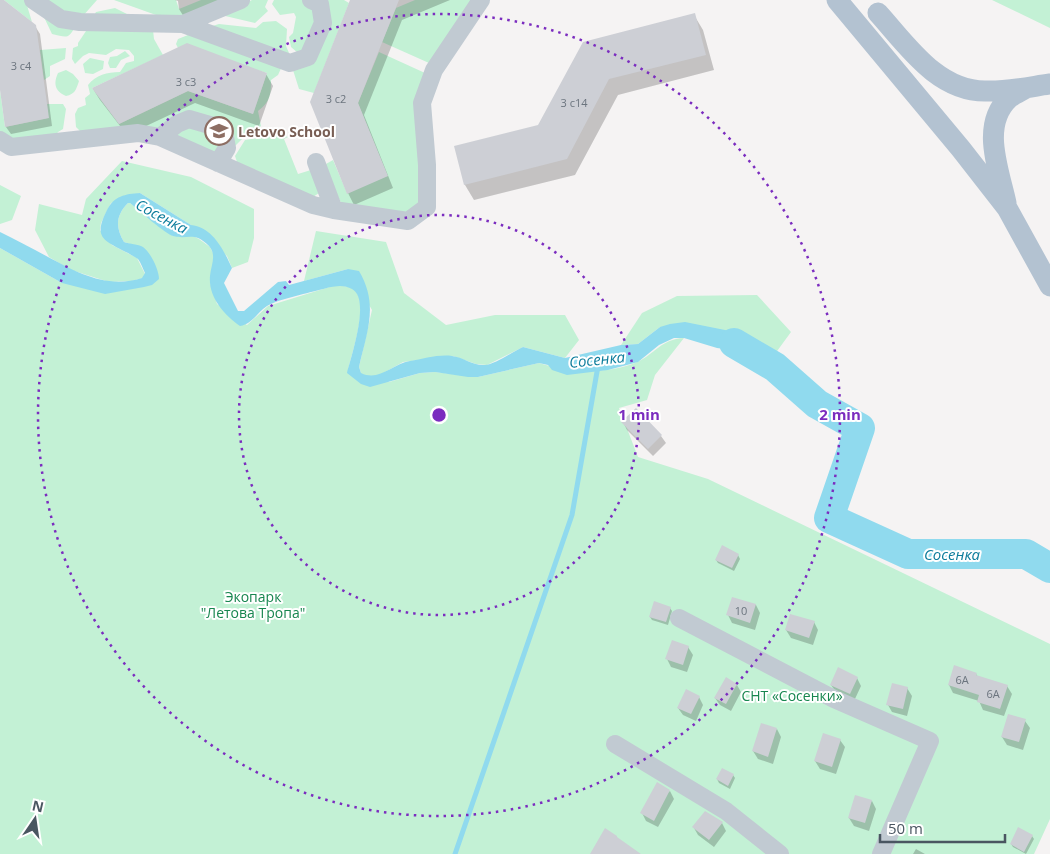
<svg xmlns="http://www.w3.org/2000/svg" width="1050" height="854" font-family="'Open Sans',sans-serif">
<style>
.green{fill:#c3f1d5}
.water{fill:#90daee}
.shadow{fill:#0003}
.lines{fill:none;stroke-linecap:round;stroke-linejoin:round}
.stream{stroke:#90daee;stroke-width:5}
.river{stroke:#90daee;stroke-width:30}
.building{fill:#cdcfd5}
.minor{stroke:#c1cad2;stroke-width:18}
.major{stroke:#b3c2d1;stroke-width:21}
.ring{fill:none;stroke:#7b2cbf;stroke-width:2.5;stroke-dasharray:2.5 5}
.labels{text-anchor:middle;dominant-baseline:central;stroke-width:4;stroke-linejoin:round;paint-order:stroke}
.number-label{font-size:11px;fill:#6b747e}
.education-label{font-size:14px;font-weight:bold;fill:#785e54;stroke:#fff;text-anchor:start}
.park-label{font-size:14px;fill:#17864f;stroke:#fff}
.water-label{font-size:15px;font-style:italic;fill:#0c7c9b;stroke:#fff}
.centre{fill:#7b2cbf;stroke:#fff;stroke-width:2.5}
.ring-label{font-size:15px;text-anchor:middle;font-weight:bold;fill:#7b2cbf;stroke:#fff;stroke-width:4;stroke-linejoin:round;paint-order:stroke}
</style>
<rect width="100%" height="100%" fill="#f5f3f3"/>
<path class="green" d="M4,0H24L26,2L32,22Z
M42,0H97L82,17L66,13Z
M114,0H176L179,9L201,0H229L190,18H157L156,15Z
M252,0H268L265,7L268,11L255,23L221,15Z
M274,0H305L319,18L307,51L298,53L291,47L289,37L293,33L296,17L294,13L280,15L272,4Z
M322,0H344L349,3L314,93L299,89L293,70L300,66Z
M415,0H473L429,63L382,42L396,8Z
M992,0H1050V28Z
M115,8L133,17H93L96,12Z
M43,15L75,27C68,40 66,37 52,34Z
M276,21L287,29L286,46L289,53L287,55L206,28L219,24L256,28L263,22Z
M88,28L153,30L154,39L163,55L92,88L119,124L188,91L253,114L267,73L178,48L176,44L178,39L193,33L283,64L278,75L271,80C271,95 270,102 258,111L261,126L254,132L243,138L232,149L221,127L163,126L151,130L80,131L76,127L75,114L78,108L86,105L85,98L90,94L88,85C96,75 107,72 120,72L126,63L134,61V56L129,50L116,49L106,55L89,53L83,56L75,64L72,59L73,48L78,46V43Z
M66,48L65,59L50,66V76L44,80L40,50Z
M125,51L130,56L121,60L116,68H110L108,63L110,57L117,56Z
M379,52L425,73L422,200L409,215L343,207L324,167L326,164L333,160L347,193L387,176L358,103Z
M90,58L104,61L103,69L93,74L85,73L83,64Z
M66,70L73,74L79,81C76,90 75,94 66,96C55,91 53,84 58,73Z
M0,90L5,127L48,118L47,104H63L66,109L63,129L58,132L56,135L17,139L0,135Z
M182,125L215,132L220,155L178,139L175,134Z
M266,131L288,137L284,139L298,174L311,170L319,193L313,197L237,162L235,156L245,140L258,138Z
M122,161L191,177L254,209V238L248,262L232,268L227,256L191,225L140,193L111,203L101,223L100,230L112,245L137,258L145,274L143,278L132,281L109,282L71,270L49,257L35,230L39,204L82,215L86,199Z
M0,185L21,196L12,220L0,224Z
M128,203H130L173,236H193L199,239L210,247L214,255V261L210,282L217,304L247,325L268,306L336,285C342,286 350,286 355,290C369,305 352,352 348,370L361,373L359,367L372,310L348,269L304,281L316,231L386,242L404,293L446,325L495,315H565L579,340L565,358L523,347L487,365L476,364L453,356L403,362L380,375L389,382L420,373L435,372L478,377L539,363C568,372 608,375 637,362C655,354 661,339 684,338L655,375L647,400L619,408L638,457L708,479L1050,644V819L1034,854H0V248L62,283L152,285L143,248L124,242C115,227 116,215 128,203Z
M757,295L791,332L772,358L758,345L660,327L638,344L621,345L642,313L677,296Z"/>
<path class="water" d="M140,193L191,225C213,227 224,251 232,268L224,283L238,311H244L278,282L286,281L289,285L348,269L359,271C379,305 367,331 359,367L361,373C379,382 392,364 410,361C423,359 439,354 452,356C463,357 473,366 485,365C494,365 514,351 523,347L565,358L621,345L638,344L660,327L670,324L685,322L730,331L758,345L772,358L767,379L732,350L717,348L684,338H674L659,345L638,362L608,370L567,375L552,370L548,365L539,363L478,377H468L435,372L420,373L370,387L361,384L347,373C351,356 371,299 352,289C342,283 330,287 319,290C305,294 279,299 267,306C257,312 253,324 240,326C224,315 208,297 210,276C211,265 217,255 209,246C194,231 188,240 173,236C167,235 137,209 130,203H128C116,215 115,227 124,242C130,244 138,244 143,247C151,253 159,270 159,279L152,285L144,287L105,294L62,283L0,248V232C16,240 32,248 48,257C78,273 107,289 142,278L145,273C143,269 141,263 138,259C135,257 131,255 128,253C103,240 93,238 107,210C114,196 125,194 140,193Z"/>
<path class="shadow" d="M0,0H2L35,26L40,34L52,126L11,134L6,127L0,81Z
M175,0H221L184,17L179,9L178,1Z
M352,0H450L402,20L364,115L393,188L354,205L348,193Z
M694,15L703,30L714,70L618,95L575,175L474,200L465,185L456,147L539,126Z
M266,74L273,86L259,126L195,103L127,135L100,100L93,89Z
M636,410L661,436L666,443L653,456L627,430L623,422Z
M738,555L740,559L734,571L718,563L716,560Z
M733,598L756,605L760,613L755,630L732,623L728,615Z
M670,608L672,611L668,625L652,620L650,617Z
M814,622L818,630L813,645L791,638L786,630Z
M688,647L693,655L687,672L671,667L667,659Z
M976,674L978,677L1007,686L1012,694L1004,716L983,710L979,701L953,693L949,685Z
M857,678L861,686L854,701L836,692L831,685Z
M737,685L741,692L731,711L720,705L715,698Z
M907,688L912,696L907,716L892,712L888,705Z
M699,697L703,705L696,721L683,715L678,708Z
M1025,721L1030,728L1023,750L1007,745L1002,737Z
M777,729L781,737L773,764L758,759L753,751Z
M840,740L845,747L836,774L820,769L815,761Z
M733,775L735,778L730,789L719,783L717,779Z
M670,791L674,799L658,827L646,821L642,813Z
M872,801L876,809L869,831L854,826L849,818Z
M722,823L726,831L714,847L698,835L694,828Z
M1032,836L1034,839L1026,854L1013,847L1011,844Z
M916,849L925,854H913Z"/>
<g class="lines">
<path class="stream" d="M455,854L572,515L598,366"/>
<path class="river" d="M734,343L775,367L817,404L860,428L829,518L908,554H1026L1050,568"/>
</g>
<path class="building" d="M0,0H4L36,25L49,118L5,127L0,90Z
M350,0H399L358,103L388,176L347,194L310,102Z
M695,13L706,55L609,79L567,159L464,185L454,146L538,125L583,42Z
M187,43L267,73L253,114L188,91L119,124L92,88Z
M636,408L662,435L648,449L621,422Z
M722,545L739,554L732,568L715,560Z
M732,597L756,604L750,623L726,615Z
M654,601L671,607L666,622L649,617Z
M790,614L815,621L809,638L785,630Z
M672,640L689,646L683,665L665,659Z
M954,665L977,673L976,675L1008,685L1000,709L977,702L979,695L948,685Z
M838,667L858,677L850,694L830,685Z
M726,677L737,684L726,704L714,698Z
M892,683L908,687L903,709L886,705Z
M686,689L700,696L691,714L677,708Z
M1008,714L1026,719L1019,742L1001,737Z
M761,723L777,728L768,757L752,751Z
M823,733L841,739L832,767L814,761Z
M722,768L734,774L728,786L716,779Z
M657,782L670,790L654,821L640,813Z
M855,795L872,800L865,823L848,818Z
M705,811L723,822L709,840L692,827Z
M1018,827L1033,835L1024,852L1010,844Z
M605,828L617,836V837L641,854H590Z"/>
<g class="lines">
<path class="minor" d="M33,0L61,19L80,22L183,24L290,63L308,57L323,23L320,4L311,0
M183,24L241,0
M160,137L177,124L189,119L213,126L225,137L227,148L218,163
M0,140L11,147L138,133L160,137L313,205L334,210L408,221L427,207V165L422,103L434,70L481,0
M316,162L334,210
M679,618L834,699L930,741L881,854
M615,744L726,811L780,854"/>
<path class="major" d="M837,0L961,149L1007,208L1050,286
M878,13C907,45 937,91 985,91C1007,92 1029,87 1050,84
M1006,203C999,170 980,125 1009,98C1014,94 1021,91 1026,88"/>
</g>
<g class="ring">
<circle cx="439" cy="415" r="200"/>
<circle cx="439" cy="415" r="401"/>
</g>
<defs>
<symbol id="school-ring" viewBox="-11 -11 22 22"><circle r="9.5" fill="#fff" stroke="#8d6e63" stroke-width="1.5"/><path d="M0-5L7-2L0 1L-7-2ZM-4 1L0 2.5L4 1V4Q0 6-4 4Z" fill="#8d6e63"/></symbol>
</defs>
<g fill-rule="evenodd">
<use href="#school-ring" x="203" y="115" width="32" height="32"/>
</g>
<g class="labels">
<g class="number-label">
<text x="21" y="65">3 с4</text>
<text x="186" y="81">3 с3</text>
<text x="336" y="98">3 с2</text>
<text x="574" y="102">3 с14</text>
<text x="741" y="610">10</text>
<text x="962" y="679">6А</text>
<text x="993" y="693">6А</text>
</g>
<g class="education-label">
<text x="238" y="131">Letovo School</text>
</g>
<g class="park-label">
<text x="253" y="596">Экопарк<tspan x="253" dy="16">"Летова Тропа"</tspan></text>
<text x="792" y="695">СНТ «Сосенки»</text>
</g>
<g class="water-label">
<text transform="translate(162 216) rotate(28)">Сосенка</text>
<text transform="translate(597 359) rotate(-6)">Сосенка</text>
<text x="952" y="554">Сосенка</text>
</g>
</g>
<circle cx="439" cy="415" r="8" class="centre"/>
<g class="ring-label">
<text x="639" y="420">1 min</text>
<text x="840" y="420">2 min</text>
</g>
<g transform="translate(35 819) rotate(13)" stroke="#ffffff" stroke-width="4" paint-order="stroke">
<path d="M0-4L9 19L0 12L-9 19Z" fill="#4a5661"/>
<text y="-8" font-size="14" font-weight="bold" text-anchor="middle" fill="#4a5661">N</text>
</g>
<path d="M880 834v8h125v-8" fill="none" stroke="#4a5661" stroke-width="2.5"/>
<text x="888" y="834" font-size="15" fill="#4a5661" stroke="#ffffff" stroke-width="4" paint-order="stroke">50 m</text>
</svg>
